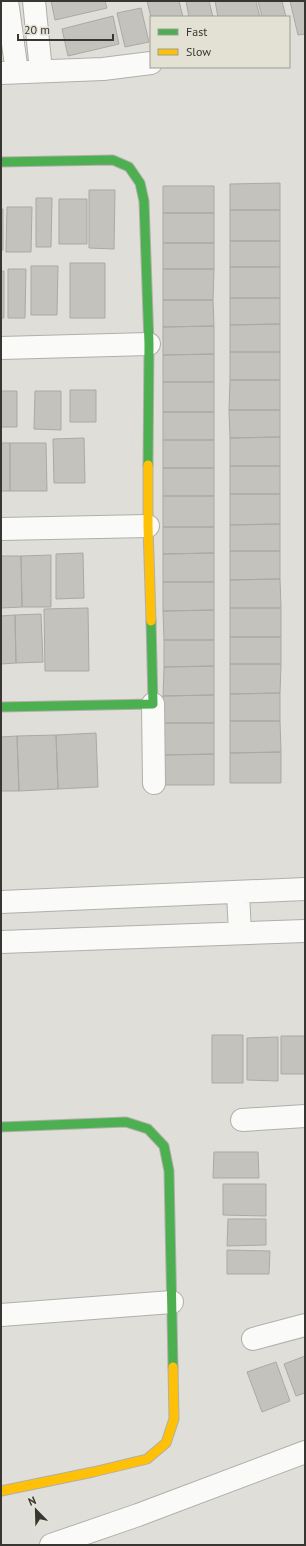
<svg xmlns="http://www.w3.org/2000/svg" width="306" height="1546" font-family="'PT Sans',sans-serif">
<style>
.building{fill:#c3c2bd;stroke:#aba9a5}
.lines{fill:none;stroke-linecap:round;stroke-linejoin:round}
.street-casing{stroke:#b0afaa;stroke-width:24}
.fast-casing{stroke:#b0afaa;stroke-width:11}
.slow-casing{stroke:#b0afaa;stroke-width:11}
.street{stroke:#fafaf9;stroke-width:22}
.fast{stroke:#4caf50;stroke-width:9}
.slow{stroke:#ffc107;stroke-width:9}
</style>
<rect width="100%" height="100%" fill="#e0ded8"/>
<path class="building" d="M51,1H105L107,8L55,20Z
M147,1H179L183,17H151Z
M186,1H209L213,17H189Z
M215,1H256L260,17H218Z
M258,1H282L286,17H262Z
M290,1H305V34L298,35Z
M141,8L149,42L125,47L117,13Z
M113,16L119,44L68,56L62,29Z
M280,183V210H230V184Z
M163,186H214V213H163Z
M89,190H115L114,249L89,248Z
M36,198H52L51,247H36Z
M59,199H87V244H59Z
M7,207H32L31,252H6Z
M1,209H3V250H1Z
M230,210H280V241H230Z
M163,213H214V243H163Z
M230,241H280V267H230Z
M163,243H214V269H163Z
M70,263H105V318H70Z
M31,266H58L57,315H31Z
M230,267H280V298H230Z
M8,269H26L25,318H8Z
M163,269H214L213,300H163Z
M1,271H4V318H1Z
M230,298H280V324L230,325Z
M163,300H213L214,326L163,327Z
M280,324V352H230V325Z
M214,326V354L163,355V327Z
M230,352H280V380H230Z
M214,354V382H163V355Z
M230,380H280V410H229Z
M163,382H214V412H163Z
M70,390H96V422H70Z
M1,391H17V427H1Z
M35,391H61V430L34,429Z
M229,410H280V437L230,438Z
M163,412H214V440H163Z
M280,437V466H230V438Z
M84,438L85,483H54L53,439Z
M163,440H214V468H163Z
M1,443H10V491H1Z
M10,443H46L47,491H10Z
M230,466H280V494H230Z
M163,468H214V496H163Z
M230,494H280V524L230,525Z
M163,496H214V527H163Z
M280,524V551H230V525Z
M163,527H214V553L163,554Z
M230,551H280V579L230,580Z
M83,553L84,598L56,599V554Z
M214,553V582H163V554Z
M51,555V607H22L21,556Z
M1,556H21L22,607L1,608Z
M280,579L281,608H230V580Z
M163,582H214V610L163,611Z
M88,608L89,671H45L44,609Z
M230,608H281V637H230Z
M214,610V640H164L163,611Z
M41,614L43,662L16,663L15,615Z
M15,615L16,663L1,664V616Z
M230,637H281V664H230Z
M164,640H214V666L164,667Z
M230,664H281L280,693L230,694Z
M214,666V695L163,696L164,667Z
M280,693V721H230V694Z
M214,695V723H163V696Z
M230,721H280L281,752L230,753Z
M163,723H214V754L164,755Z
M96,733L98,787L58,789L56,735Z
M56,735L58,789L19,791L17,736Z
M17,736L19,791H1V737Z
M281,752V783H230V753Z
M214,754V785H164V755Z
M212,1035H243V1083H212Z
M281,1036H305V1074H281Z
M278,1037V1081L247,1080V1038Z
M214,1152H258L259,1178H213Z
M223,1184H266V1216L223,1215Z
M228,1219H266V1245L227,1246Z
M227,1250L270,1251L269,1274H227Z
M305,1356V1393L296,1396L284,1364Z
M276,1362L290,1401L262,1412L247,1372Z"/>
<g class="lines">
<defs>
<path id="street" d="M7,1L17,72
M34,1L41,71
M1,73L103,69L151,63
M1,348L149,344
M1,529L148,526
M153,704L154,783
M238,893L240,933
M1,902L305,889
M1,942L305,931
M242,1120L305,1116
M1,1315L172,1302
M253,1339L305,1325
M51,1545L138,1515L305,1452"/>
<path id="fast" d="M1,162L113,160L129,167L140,183L144,201L149,344L148,465
M1,707L153,704L151,621
M1,1127L126,1122L148,1129L164,1146L169,1171L173,1367"/>
<path id="slow" d="M148,465V526L151,621
M1,1491L93,1472L147,1459L166,1443L174,1419L173,1367"/>
</defs>
<use href="#street" class="street-casing"/>
<use href="#fast" class="fast-casing"/>
<use href="#slow" class="slow-casing"/>
<use href="#street" class="street"/>
<use href="#fast" class="fast"/>
<use href="#slow" class="slow"/>
</g>
<rect width="306" height="1546" fill="none" stroke="#373631" stroke-width="4"/>
<rect x="150" y="16" width="140" height="52" fill="#e3e1d4" stroke="#9e9d93"/>
<rect x="158" y="29" width="20" height="6" fill="#4caf50" stroke="#9e9d93"/>
<text x="186" y="36" font-size="12" fill="#373631">Fast</text>
<rect x="158" y="49" width="20" height="6" fill="#ffc107" stroke="#9e9d93"/>
<text x="186" y="56" font-size="12" fill="#373631">Slow</text>
<g transform="translate(36 1510) rotate(337)" stroke="#e3e1d4" stroke-width="3" paint-order="stroke">
<path d="M0-3L7 15L0 10L-7 15Z" fill="#373631"/>
<text y="-6" font-size="11" font-weight="bold" text-anchor="middle" fill="#373631">N</text>
</g>
<path d="M18 34v6h95v-6" fill="none" stroke="#373631" stroke-width="2"/>
<text x="24" y="34" font-size="12" fill="#373631" stroke="#e3e1d4" stroke-width="3" paint-order="stroke">20 m</text>
</svg>
